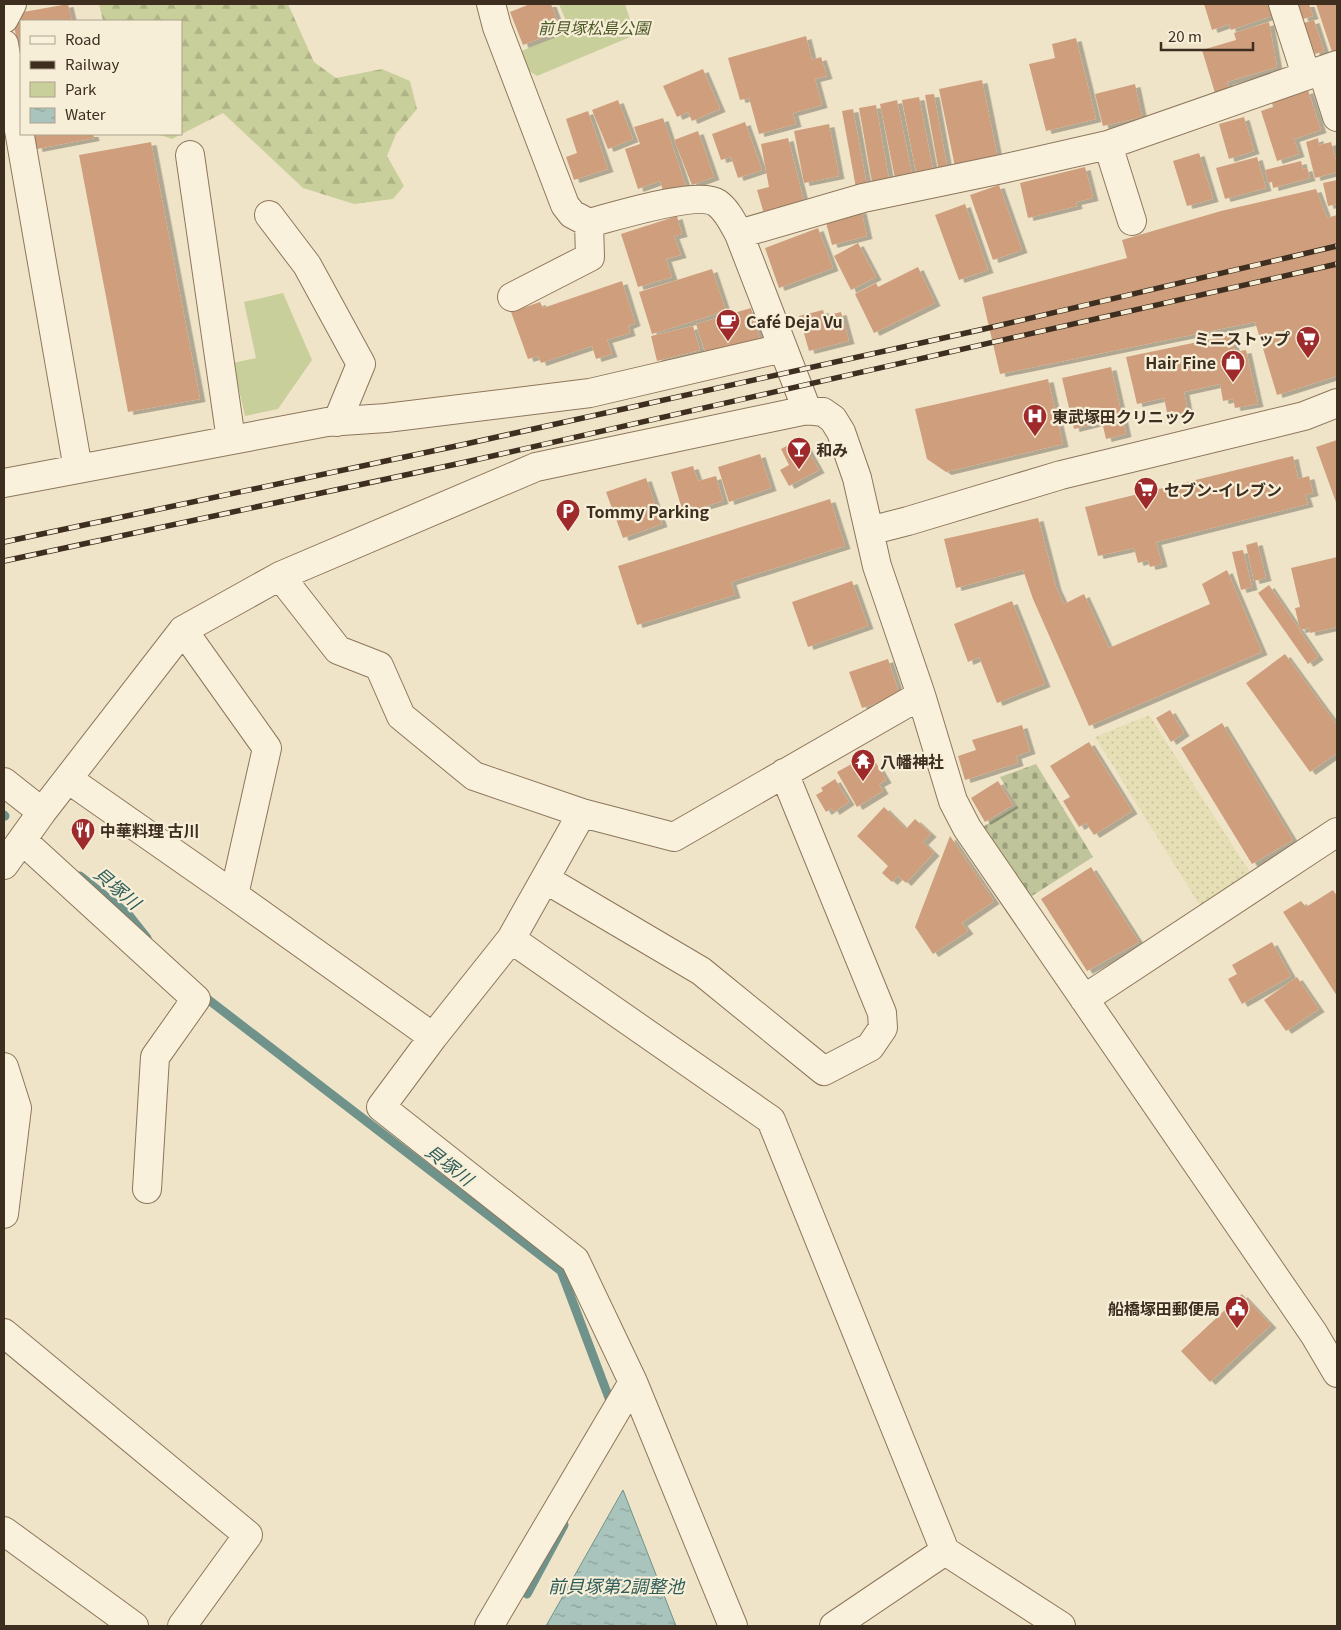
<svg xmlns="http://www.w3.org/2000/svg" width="1341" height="1630" font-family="Georgia,'Noto Sans JP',serif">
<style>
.farmland{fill:url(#farmland-dots)}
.green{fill:#c9cf9b}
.forest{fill:url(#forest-firs)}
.cemetery{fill:url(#cemetery-stones)}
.water{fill:url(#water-ripples);stroke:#6f938a}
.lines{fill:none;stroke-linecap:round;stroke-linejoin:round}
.stream{stroke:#6f938a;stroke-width:9}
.building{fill:#cf9f7d;filter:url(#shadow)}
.minor-casing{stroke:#8d765c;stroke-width:30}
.minor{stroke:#faf1dc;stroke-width:28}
.rail-casing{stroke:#3d2e20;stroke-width:5.5}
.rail{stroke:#f7eed8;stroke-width:4;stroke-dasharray:11;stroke-linecap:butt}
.labels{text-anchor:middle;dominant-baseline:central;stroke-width:4.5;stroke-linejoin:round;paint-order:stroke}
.park-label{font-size:16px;font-style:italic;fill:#4d5a26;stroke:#f7eed8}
.poi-label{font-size:16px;font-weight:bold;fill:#3d2e20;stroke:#f7eed8;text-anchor:start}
.water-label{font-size:18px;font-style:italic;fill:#2f5d5a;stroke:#f7eed8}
</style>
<defs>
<pattern id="farmland-dots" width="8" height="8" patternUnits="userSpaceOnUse" patternTransform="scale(1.25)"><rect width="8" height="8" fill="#e6deb5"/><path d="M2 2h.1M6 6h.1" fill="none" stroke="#c6bf9b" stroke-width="1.8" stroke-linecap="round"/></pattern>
<pattern id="forest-firs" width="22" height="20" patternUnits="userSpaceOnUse" patternTransform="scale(1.25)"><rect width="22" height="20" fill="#c9cf9b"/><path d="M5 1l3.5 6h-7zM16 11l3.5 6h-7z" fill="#aeb285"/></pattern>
<pattern id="cemetery-stones" width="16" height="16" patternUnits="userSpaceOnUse" patternTransform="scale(1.25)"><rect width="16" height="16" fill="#bfc49a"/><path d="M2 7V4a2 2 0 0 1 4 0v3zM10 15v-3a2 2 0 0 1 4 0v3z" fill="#9ca07d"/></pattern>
<pattern id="water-ripples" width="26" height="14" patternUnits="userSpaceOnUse" patternTransform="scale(1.25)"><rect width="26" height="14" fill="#a9c4bc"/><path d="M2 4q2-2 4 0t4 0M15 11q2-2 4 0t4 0" fill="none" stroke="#8ba098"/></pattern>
<filter id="shadow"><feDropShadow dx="5.5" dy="3" stdDeviation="0" flood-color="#0004"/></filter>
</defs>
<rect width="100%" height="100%" fill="#f0e4c8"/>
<path class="farmland" d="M1149,715L1253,877L1202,909L1095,737Z"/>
<path class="green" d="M559,4H625L635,35L537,76L526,69L519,52L570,31Z
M283,293L312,360L278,409L245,416L233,363L256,358L244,302Z"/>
<path class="forest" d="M99,4H288L314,62L336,78L382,69L410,81L417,109L396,134L387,156L404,186L393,199L354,204L303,188L223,113L172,139L157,134H181V21H103Z"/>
<path class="cemetery" d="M1036,764L1093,857L1027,899L981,828L1017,806L1000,777Z"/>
<path class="water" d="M623,1490L676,1626H546Z"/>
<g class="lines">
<path class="stream" d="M4,815L5,816
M80,876L128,914L147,938
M201,994L561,1271L612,1406
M527,1594L564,1525"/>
</g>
<path class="building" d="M68,4L72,21H21L20,60L12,14Z
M530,4H551L561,30L523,45L510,12Z
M1204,4H1271L1274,15L1231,30L1229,24L1212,30Z
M1298,4H1309L1313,16L1303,19Z
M1316,4H1336L1337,54L1333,55Z
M1314,20L1324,51L1315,54L1304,23Z
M1269,22L1277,67L1227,82L1229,89L1215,93L1202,50L1236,40L1234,33Z
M806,36L812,60L821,57L827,76L815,79L822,105L793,113L796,124L759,134L749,98L740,100L728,58Z
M1076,38L1096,119L1046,131L1029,64L1055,58L1052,44Z
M703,69L720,109L692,121L688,112L677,117L663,86Z
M982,80L998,159L955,167L939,89Z
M1135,84L1142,117L1103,126L1095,94Z
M1308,90L1321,130L1294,139L1299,154L1277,161L1261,111L1273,107L1272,102Z
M934,94L948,171L939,172L925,95Z
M919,97L934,175L917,178L902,100Z
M618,100L633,139L608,149L592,110Z
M897,100L913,179L896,183L880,104Z
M876,105L890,185L873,188L859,108Z
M853,109L867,186L856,188L842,111Z
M588,111L608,169L574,180L566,157L577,153L566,119Z
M1244,117L1254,151L1229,159L1219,124Z
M663,118L686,186L664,194L660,181L638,189L625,149L640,144L634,127Z
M745,122L762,170L738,178L731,157L721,160L712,134Z
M829,124L839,176L804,183L794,131Z
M698,131L714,177L692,185L674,140Z
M34,134H93L94,138L37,149Z
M788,138L804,202L764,214L757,190L769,187L761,144Z
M1318,138L1319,145L1331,142L1337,164V172L1315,178L1306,142Z
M151,142L200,399L128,412L79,155Z
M1199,153L1213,199L1187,206L1173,161Z
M1257,157L1266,188L1225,199L1216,168Z
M1301,161L1303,169L1307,168L1310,178L1273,188L1272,182L1268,183L1265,170Z
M1085,167L1093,198L1076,202L1077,206L1028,218L1020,183Z
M1337,180V204L1328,206L1323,183Z
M999,185L1022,250L993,260L970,195Z
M1316,189L1327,218L1337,215V376L1277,395L1255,322L1000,374L982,297L1127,258L1122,240L1221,211Z
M965,204L988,270L959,280L935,215Z
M861,210L867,236L832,245L825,219Z
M677,216L682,234L674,236L681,255L666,259L672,277L638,287L621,234Z
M818,228L833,268L779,288L765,248Z
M858,243L876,277L851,290L834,256Z
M918,267L935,303L874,333L855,294L876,283L878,287Z
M712,269L726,311L652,334L639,292Z
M622,281L635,323L628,326L630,333L607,340L612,354L596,359L592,346L541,363L538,356L528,359L511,312L540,302L543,308Z
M751,308L760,340L706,355L696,324Z
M823,310L825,316L841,312L849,341L809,351L799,316Z
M693,326L700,350L657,361L651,336Z
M1231,335L1235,352L1246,350L1258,404L1235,408L1233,399L1223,401L1220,384L1184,392L1188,413L1168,417L1164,398L1137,404L1126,357Z
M1111,367L1126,434L1106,439L1102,422L1074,429L1062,378Z
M1048,379L1063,444L946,472L927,459L915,409Z
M801,438L819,470L789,486L780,470L789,465L781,449Z
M1337,440V505L1316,447Z
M760,454L771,488L729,502L718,467Z
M1293,456L1298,479L1309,476L1313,493L1305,495L1308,504L1156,542L1162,564L1150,567L1148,560L1138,563L1134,548L1098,556L1085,507Z
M693,466L698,481L716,476L723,501L683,513L671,472Z
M646,478L662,524L623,538L606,492Z
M830,499L845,546L731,582L735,595L637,625L618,566Z
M1038,518L1056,587L1064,604L1084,594L1109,648L1210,604L1202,584L1227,570L1262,652L1089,726L1033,599L1023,570L956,588L944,539Z
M1257,542L1266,578L1254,581L1246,545Z
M1243,550L1252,587L1241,590L1232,552Z
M1337,557V627L1310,633L1309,628L1300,630L1295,608L1300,607L1291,568Z
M852,581L868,626L808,647L792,602Z
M1269,585L1318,657L1308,664L1258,593Z
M1012,601L1045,684L997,703L979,657L968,662L954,624Z
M1285,654L1337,725V753L1310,772L1246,683Z
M888,659L900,696L862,708L849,672Z
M1170,710L1184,733L1171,742L1156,718Z
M1222,723L1293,840L1252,864L1181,748Z
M1022,725L1030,751L1016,756L1018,763L965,780L958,756L976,750L972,740Z
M1089,742L1132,811L1094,835L1086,823L1079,827L1063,801L1070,797L1050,766Z
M866,756L871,766L876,763L886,780L879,784L883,791L857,807L837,772Z
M835,779L849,802L834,812L832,808L826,812L816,795L823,791L821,788Z
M998,781L1013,805L985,822L971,798Z
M884,807L906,829L915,819L931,834L923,842L934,853L906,883L898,876L892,882L882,873L888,866L857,836Z
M950,836L994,901L962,923L968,931L933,954L915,927Z
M1091,867L1139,942L1087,971L1041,899Z
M1333,890L1337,896V996L1283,912L1301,901L1306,907Z
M1272,942L1291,976L1242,1004L1228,979L1237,974L1232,965Z
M1297,977L1319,1009L1286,1031L1264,1000Z
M1242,1294L1271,1325L1210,1382L1181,1351Z"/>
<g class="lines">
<defs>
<path id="minor" d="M491,4L497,27L565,205L572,214L589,223C613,217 698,190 717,203C727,210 733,223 739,234L807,410
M1283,4L1306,75
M4,19L12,4
M4,44L78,469
M1322,70L1337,117
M1108,145L1132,221
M190,155L231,440
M269,215L307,265L361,364L337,422
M739,234L863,198L1002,169L1108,145L1337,65
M512,297L590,257L589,223
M4,483L327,422L386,418L590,393L783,348
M869,531L908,521L1061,475L1304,416L1337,403
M280,576L338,650L379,666L401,716L474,776L582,813L674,837L921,695
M183,630L267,748L234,895L433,1037
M68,779L234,895
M4,782L42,812
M582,813L511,939L433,1037L381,1107L575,1260L633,1382L733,1626
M22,840L196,999L155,1057L147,1189
M4,865L42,812L183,630L280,576L536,467L807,410L823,412L833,419L841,432L857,478L877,566L921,695L953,801L967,828L1314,1334L1337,1373
M545,879L701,971L824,1071L870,1047L883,1028L882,1013L784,773
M511,939L771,1120L945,1551L1061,1626
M1084,999L1337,832
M4,1067L17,1108L4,1214
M4,1333L248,1535L182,1626
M4,1531L134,1626
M489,1626L633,1382
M834,1626L945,1551"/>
</defs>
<use href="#minor" class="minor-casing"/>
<use href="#minor" class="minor"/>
<defs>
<path id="rail" d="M4,542L461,445L984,329L1337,246
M4,561L466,462L1337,264"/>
</defs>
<use href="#rail" class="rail-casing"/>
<use href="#rail" class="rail"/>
</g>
<defs>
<symbol id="cafe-pin" viewBox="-11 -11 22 30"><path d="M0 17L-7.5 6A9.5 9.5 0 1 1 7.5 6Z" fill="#9e2a2b" stroke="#f7eed8"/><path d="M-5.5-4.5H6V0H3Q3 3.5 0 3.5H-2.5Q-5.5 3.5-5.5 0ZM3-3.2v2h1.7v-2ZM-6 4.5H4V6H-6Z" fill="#fff"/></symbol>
<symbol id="supermarket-pin" viewBox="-11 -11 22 30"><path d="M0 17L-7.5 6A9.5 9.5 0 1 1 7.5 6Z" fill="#9e2a2b" stroke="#f7eed8"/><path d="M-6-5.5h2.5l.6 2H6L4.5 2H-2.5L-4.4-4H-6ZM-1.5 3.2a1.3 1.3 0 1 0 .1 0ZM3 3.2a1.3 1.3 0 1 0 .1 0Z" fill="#fff"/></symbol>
<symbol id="shop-pin" viewBox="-11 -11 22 30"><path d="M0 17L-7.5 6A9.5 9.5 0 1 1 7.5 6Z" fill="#9e2a2b" stroke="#f7eed8"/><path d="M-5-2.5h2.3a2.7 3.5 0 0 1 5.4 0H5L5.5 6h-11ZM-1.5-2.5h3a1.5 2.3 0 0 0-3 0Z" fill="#fff"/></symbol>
<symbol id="hospital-pin" viewBox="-11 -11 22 30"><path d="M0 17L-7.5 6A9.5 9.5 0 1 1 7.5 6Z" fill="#9e2a2b" stroke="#f7eed8"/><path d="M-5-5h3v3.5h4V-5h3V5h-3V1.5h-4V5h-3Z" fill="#fff"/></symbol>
<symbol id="bar-pin" viewBox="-11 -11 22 30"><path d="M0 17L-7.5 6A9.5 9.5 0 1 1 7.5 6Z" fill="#9e2a2b" stroke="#f7eed8"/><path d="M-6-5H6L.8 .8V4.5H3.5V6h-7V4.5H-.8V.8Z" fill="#fff"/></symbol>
<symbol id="parking-pin" viewBox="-11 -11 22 30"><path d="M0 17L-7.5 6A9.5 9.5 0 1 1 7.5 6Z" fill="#9e2a2b" stroke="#f7eed8"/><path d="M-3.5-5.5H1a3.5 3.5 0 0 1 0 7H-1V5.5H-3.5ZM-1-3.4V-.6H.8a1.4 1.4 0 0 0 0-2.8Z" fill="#fff"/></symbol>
<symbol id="temple-pin" viewBox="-11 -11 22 30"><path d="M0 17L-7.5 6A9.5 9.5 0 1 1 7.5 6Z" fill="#9e2a2b" stroke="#f7eed8"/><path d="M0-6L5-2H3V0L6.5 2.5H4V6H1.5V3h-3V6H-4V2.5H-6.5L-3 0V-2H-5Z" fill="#fff"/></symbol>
<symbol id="restaurant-pin" viewBox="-11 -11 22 30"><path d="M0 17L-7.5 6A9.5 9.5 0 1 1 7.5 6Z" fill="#9e2a2b" stroke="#f7eed8"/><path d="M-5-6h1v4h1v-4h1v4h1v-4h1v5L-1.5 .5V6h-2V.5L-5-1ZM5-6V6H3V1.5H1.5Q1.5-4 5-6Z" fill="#fff"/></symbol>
<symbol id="civic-pin" viewBox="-11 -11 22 30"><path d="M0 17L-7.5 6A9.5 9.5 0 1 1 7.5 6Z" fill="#9e2a2b" stroke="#f7eed8"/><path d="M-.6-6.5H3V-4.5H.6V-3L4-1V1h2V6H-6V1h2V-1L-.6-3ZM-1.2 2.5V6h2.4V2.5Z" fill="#fff"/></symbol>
</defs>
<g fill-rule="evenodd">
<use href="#cafe-pin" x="714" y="307" width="28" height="38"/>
<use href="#supermarket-pin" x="1294" y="324" width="28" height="38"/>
<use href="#shop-pin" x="1219" y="348" width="28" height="38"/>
<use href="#hospital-pin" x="1021" y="402" width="28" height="38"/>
<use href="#bar-pin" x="785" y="435" width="28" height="38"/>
<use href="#supermarket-pin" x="1132" y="475" width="28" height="38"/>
<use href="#parking-pin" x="554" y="497" width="28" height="38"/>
<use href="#temple-pin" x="849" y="747" width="28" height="38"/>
<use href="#restaurant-pin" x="69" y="816" width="28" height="38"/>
<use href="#civic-pin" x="1223" y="1294" width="28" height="38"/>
</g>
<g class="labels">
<g class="park-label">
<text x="594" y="27">前貝塚松島公園</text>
</g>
<g class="poi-label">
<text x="746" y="321">Café Deja Vu</text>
<text x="1290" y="338" text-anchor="end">ミニストップ</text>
<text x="1216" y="362" text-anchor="end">Hair Fine</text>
<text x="1052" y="416">東武塚田クリニック</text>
<text x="816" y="449">和み</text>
<text x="1164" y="489">セブン-イレブン</text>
<text x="586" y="511">Tommy Parking</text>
<text x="880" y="761">八幡神社</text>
<text x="100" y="830">中華料理 古川</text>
<text x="1220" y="1308" text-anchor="end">船橋塚田郵便局</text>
</g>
<g class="water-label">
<text transform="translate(118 887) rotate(40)">貝塚川</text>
<text transform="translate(450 1164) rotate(38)">貝塚川</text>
<text x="616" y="1585">前貝塚第2調整池</text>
</g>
</g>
<rect width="1341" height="1630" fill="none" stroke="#3d2e20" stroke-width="10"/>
<rect x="20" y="20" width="162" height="115" fill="#f7eed8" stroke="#ada18e"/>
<rect x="30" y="36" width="25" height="8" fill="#faf1dc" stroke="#ada18e"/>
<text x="65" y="45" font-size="15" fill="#3d2e20">Road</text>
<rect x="30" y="61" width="25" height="8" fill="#3d2e20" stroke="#ada18e"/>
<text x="65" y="70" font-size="15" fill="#3d2e20">Railway</text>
<rect x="30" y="82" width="25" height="15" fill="#c9cf9b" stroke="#ada18e"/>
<text x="65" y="95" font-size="15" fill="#3d2e20">Park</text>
<rect x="30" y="108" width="25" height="15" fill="url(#water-ripples)" stroke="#ada18e"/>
<text x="65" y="120" font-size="15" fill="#3d2e20">Water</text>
<path d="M1161 42v8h92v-8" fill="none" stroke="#3d2e20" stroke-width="2.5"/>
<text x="1168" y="42" font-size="15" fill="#3d2e20" stroke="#f7eed8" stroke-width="4" paint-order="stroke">20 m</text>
</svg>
